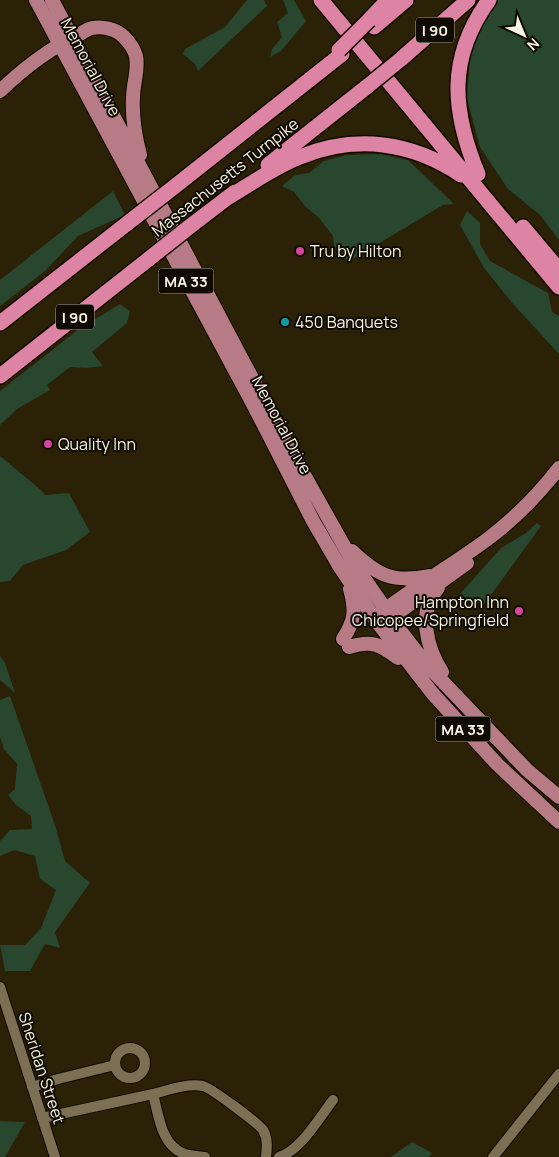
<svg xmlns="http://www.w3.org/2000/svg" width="559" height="1157" font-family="Manrope,sans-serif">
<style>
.green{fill:#29462f}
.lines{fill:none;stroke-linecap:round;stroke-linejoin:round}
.minor-casing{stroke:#120a00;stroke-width:12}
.major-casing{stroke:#120a00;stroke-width:16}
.highway-casing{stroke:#120a00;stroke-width:18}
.minor{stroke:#7b7054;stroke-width:10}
.major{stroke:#b67b84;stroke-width:14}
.highway{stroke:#dd83a4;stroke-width:15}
.highway-bridge-casing{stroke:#120a00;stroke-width:18;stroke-linecap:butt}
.highway-bridge{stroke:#dd83a4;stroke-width:15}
.hotel-dot{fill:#d1479c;stroke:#0f0b03;stroke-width:2}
.culture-dot{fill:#0f9aa8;stroke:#0f0b03;stroke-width:2}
.labels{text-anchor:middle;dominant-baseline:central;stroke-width:4;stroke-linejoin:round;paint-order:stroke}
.shield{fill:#0f0b03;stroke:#b3ada0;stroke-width:1}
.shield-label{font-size:15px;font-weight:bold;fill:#f9f3e4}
.street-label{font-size:16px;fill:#f9f3e4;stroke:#0f0b03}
.poi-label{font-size:16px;fill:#f9f3e4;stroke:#0f0b03;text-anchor:start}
</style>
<rect width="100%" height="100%" fill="#2a2106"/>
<path class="green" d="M247,0H264L267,6L198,71L195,64L183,54L185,49L225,27Z
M283,0H294L306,21L281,51L270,57L272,49L282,37L277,22L288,13Z
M498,0H559V240L540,215L508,189L480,147L467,99L470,54L493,5Z
M380,154L408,160L454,204L443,205L348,262L334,246L333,236L319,218L305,206L294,192L282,186L295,175L309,173L324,161L346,155Z
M113,191L125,215L78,236L45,271L0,306V280Z
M467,211L480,223V244L490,261L548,293L552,312L559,316V354L513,304L484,268L460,225Z
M120,304L130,311L127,323L92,352L103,366L86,368L70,367L47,385L50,390L17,409L0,425V391L79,329Z
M0,456L41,490L45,495L69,493L90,532L66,550L23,565L10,581L0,582Z
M537,523L541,526L483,606L471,601L460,594L501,548L526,533Z
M0,656L5,663L15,693L0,680Z
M10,696L55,825L65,861L90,883L55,932L60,948L45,944L30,971H5L0,945H25L41,928L56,890L40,879L35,856L14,850L0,856V841L10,830L32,829L31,816L16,805L8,795L15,789L17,764L4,749L0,737V700Z
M0,1121L25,1122L5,1157H0Z
M412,1142L432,1153L429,1157H391Z"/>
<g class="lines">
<defs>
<path id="minor" d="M0,987L55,1157
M115 1063a15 15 0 1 1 30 0a15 15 0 1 1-30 0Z
M32,1087L58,1079L115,1065
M153,1094C169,1090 187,1083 203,1086C211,1088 258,1123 263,1130C268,1138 267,1148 266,1157
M42,1118L153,1094C159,1116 161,1146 185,1154C191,1156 199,1156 205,1157
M279,1157C301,1150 319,1118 333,1100
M493,1157L559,1074"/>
<path id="major" d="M36,0L254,406L313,521L338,564L374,618L433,694L497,764L559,822
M52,0L289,448L353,562L399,629L426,664L527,770L559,797
M0,91C23,69 48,49 78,35C82,33 87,29 92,28C103,26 116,29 124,37C129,42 134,49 136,56C139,70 133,83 133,98C132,117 135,136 140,155
M352,551C378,576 393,583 429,576
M438,588C417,612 427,648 442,672
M378,615C413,587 453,565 489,538C515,518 539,494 559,468
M385,622L467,563
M343,639C355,620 356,611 350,589
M349,647C371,640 380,644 398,658"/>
<path id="highway" d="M321,0L559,287
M369,20L388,0
M374,27L406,0
M401,59L468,0
M268,165L369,85
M478,174C452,111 447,58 489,0
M174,187L342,54
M227,198C251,184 274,167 300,157C356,134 412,142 461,175
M193,224L235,192
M523,227L559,270
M0,323L129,222
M0,376L150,258"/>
</defs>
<use href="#minor" class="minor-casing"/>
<use href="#major" class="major-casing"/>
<use href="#highway" class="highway-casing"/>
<use href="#minor" class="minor"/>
<use href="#major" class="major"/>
<use href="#highway" class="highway"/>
<defs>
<path id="highway-bridge" d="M339,50L369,20
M369,85L401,59
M129,222L174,187
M150,258L193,224"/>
</defs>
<use href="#highway-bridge" class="highway-bridge-casing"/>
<use href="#highway-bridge" class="highway-bridge"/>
</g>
<g class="hotel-dot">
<circle cx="300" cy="251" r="5"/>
<circle cx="48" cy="444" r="5"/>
<circle cx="519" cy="611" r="5"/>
</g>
<circle class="culture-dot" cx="285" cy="322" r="5"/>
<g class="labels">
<g class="shield">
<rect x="416" y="17.5" width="38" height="25" rx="4"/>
<rect x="158.5" y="268.5" width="55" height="25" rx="4"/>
<rect x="56" y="304.5" width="38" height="25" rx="4"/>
<rect x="435.5" y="716.5" width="55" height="25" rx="4"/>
</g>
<g class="shield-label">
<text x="435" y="30">I 90</text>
<text x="186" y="281">MA 33</text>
<text x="75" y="317">I 90</text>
<text x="463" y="729">MA 33</text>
</g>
<g class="street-label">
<text transform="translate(91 67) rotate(62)">Memorial Drive</text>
<text transform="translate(225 177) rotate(-38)">Massachusetts Turnpike</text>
<text transform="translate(282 425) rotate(62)">Memorial Drive</text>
<text transform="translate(42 1068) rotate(72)">Sheridan Street</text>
</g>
<g class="poi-label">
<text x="310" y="251">Tru by Hilton</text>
<text x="295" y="322">450 Banquets</text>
<text x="58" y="444">Quality Inn</text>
<text x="509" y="602" text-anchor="end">Hampton Inn<tspan x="509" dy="18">Chicopee/Springfield</tspan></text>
</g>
</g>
<g transform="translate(524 35) rotate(136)" stroke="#0f0b03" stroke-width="4" paint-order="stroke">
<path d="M0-4L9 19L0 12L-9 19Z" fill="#f9f3e4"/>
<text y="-8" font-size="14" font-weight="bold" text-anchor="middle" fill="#f9f3e4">N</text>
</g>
</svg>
